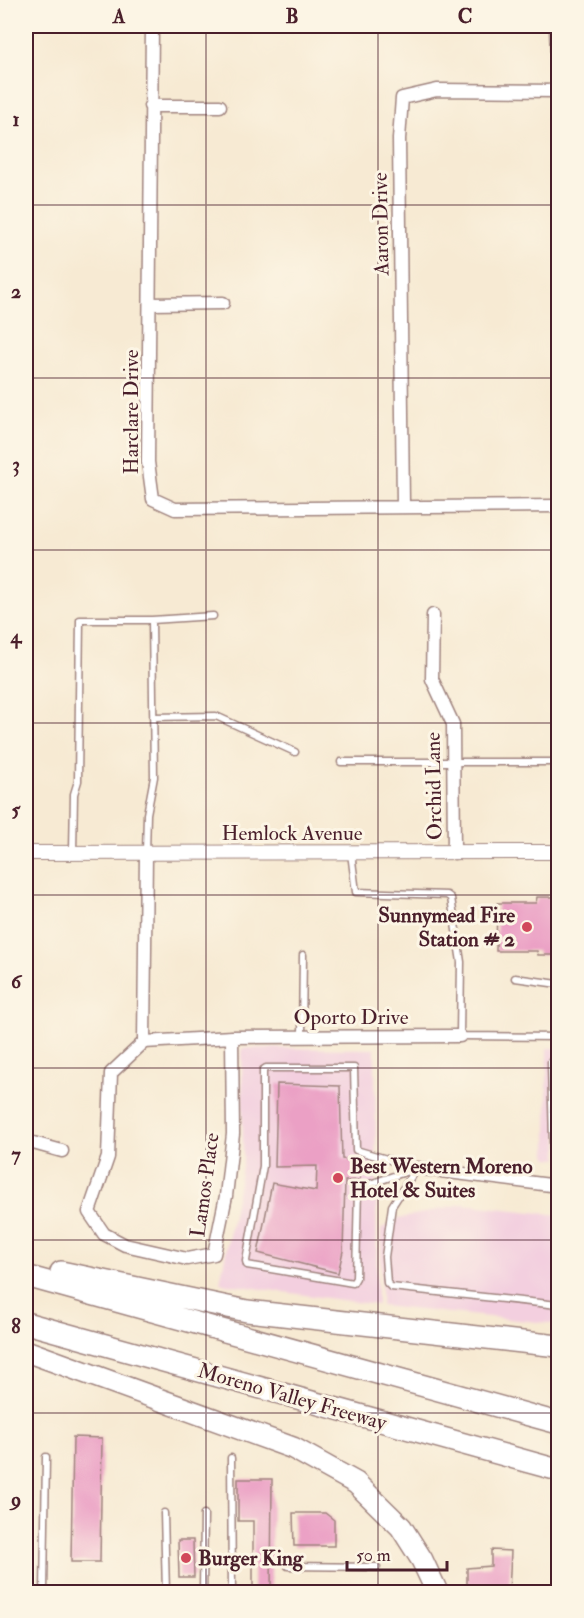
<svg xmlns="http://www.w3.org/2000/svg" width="584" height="1618" font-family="'IM FELL Double Pica',serif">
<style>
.built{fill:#f3cfdf}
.building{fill:#eba0c5}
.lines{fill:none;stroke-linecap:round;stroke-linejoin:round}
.service-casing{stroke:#a0847f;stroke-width:9}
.minor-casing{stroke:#a0847f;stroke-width:15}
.tertiary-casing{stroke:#a0847f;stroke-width:16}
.motorway-casing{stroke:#a0847f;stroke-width:24}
.service{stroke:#fff;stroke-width:6}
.minor{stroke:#fff;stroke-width:12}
.tertiary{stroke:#fff;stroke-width:14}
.motorway{stroke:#fff;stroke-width:21}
.grid{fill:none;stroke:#4a1f2b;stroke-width:1.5;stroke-opacity:0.55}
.poi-dot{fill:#d1495b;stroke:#fcf5e5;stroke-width:2}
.labels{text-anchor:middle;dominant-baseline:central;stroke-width:6;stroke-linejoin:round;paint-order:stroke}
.street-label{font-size:21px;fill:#4a1f2b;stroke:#fcf5e5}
.poi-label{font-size:21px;font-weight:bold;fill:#4a1f2b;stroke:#fcf5e5;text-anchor:start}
.neatline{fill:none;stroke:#4a1f2b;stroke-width:2}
.grid-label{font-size:20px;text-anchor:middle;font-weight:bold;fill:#4a1f2b}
</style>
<rect width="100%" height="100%" fill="#fcf5e5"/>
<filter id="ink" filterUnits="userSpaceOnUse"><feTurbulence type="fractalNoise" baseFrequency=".0167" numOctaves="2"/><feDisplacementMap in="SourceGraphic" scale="12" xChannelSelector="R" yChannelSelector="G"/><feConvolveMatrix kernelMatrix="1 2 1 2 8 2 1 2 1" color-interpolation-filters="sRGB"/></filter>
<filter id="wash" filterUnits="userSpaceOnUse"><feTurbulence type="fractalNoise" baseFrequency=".008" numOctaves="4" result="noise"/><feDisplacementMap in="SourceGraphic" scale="24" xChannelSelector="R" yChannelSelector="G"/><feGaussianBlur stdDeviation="1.35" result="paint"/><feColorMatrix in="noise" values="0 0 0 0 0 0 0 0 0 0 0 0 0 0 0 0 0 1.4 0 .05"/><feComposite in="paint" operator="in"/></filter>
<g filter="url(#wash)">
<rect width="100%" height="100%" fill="#f7ead3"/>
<path class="built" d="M242,1048L375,1049L377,1305L220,1283L243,1161Z
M547,1048H558V1159L547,1158Z
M462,1204L558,1215V1324L381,1306V1229L398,1219Z"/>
<g id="blocks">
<path class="building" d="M537,897H558V955H538L537,951H496L497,903H536Z
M277,1084L340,1086L342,1159L360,1161V1180L345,1181L343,1251L338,1273L258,1253L272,1183L316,1191L317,1166L275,1167Z
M73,1437L102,1438L100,1562H71Z
M238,1479H272L271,1593H253V1521H238Z
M293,1513H325L334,1520V1546H294Z
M178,1540H193L194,1577H179Z
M491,1550L511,1551L509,1593H467V1568L491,1566Z"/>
</g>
</g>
<g filter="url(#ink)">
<use href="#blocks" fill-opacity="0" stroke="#a0847f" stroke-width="1.5"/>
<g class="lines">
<defs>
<path id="service" d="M152,620L213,616
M153,717L216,716L295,752
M341,762H558
M73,852L74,794L78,781L80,620H152L154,777L147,814L146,853
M351,853L356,892L447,895L451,898L461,962L460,1036L558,1037
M515,978L558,984
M302,1036L303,955
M266,1068H354L356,1150L417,1168L358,1188L356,1278L353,1283L247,1265L246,1261L263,1166V1070Z
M416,1169L392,1206L385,1257L387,1283L391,1287L558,1305
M554,1185L551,1062L558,1053
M231,1458L232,1592
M164,1513L166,1592
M288,1566L377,1567
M44,1592L46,1457
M203,1592L204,1514"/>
<path id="minor" d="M152,26L148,462L153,499L175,509L558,506
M556,26L558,91
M150,106H220
M151,304L223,303
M403,505L399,139L402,98L437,90L558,91
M433,615L432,679L453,724L454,853
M146,854L144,1042L111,1073L108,1157L89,1212L104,1234L125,1245L187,1259L214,1254L226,1196L233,1134L232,1037
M144,1042L232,1037L460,1036
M26,1141L62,1151
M417,1168L558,1186"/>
<path id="tertiary" d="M26,853L558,852"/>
<path id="motorway" d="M61,1272L247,1311L558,1346
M26,1276L558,1423
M26,1323L558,1470
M26,1351L293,1448L356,1483L401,1527L422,1560L437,1592"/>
</defs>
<use href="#service" class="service-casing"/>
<use href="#minor" class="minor-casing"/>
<use href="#tertiary" class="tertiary-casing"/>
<use href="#motorway" class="motorway-casing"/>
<use href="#service" class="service"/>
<use href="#minor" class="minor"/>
<use href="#tertiary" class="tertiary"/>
<use href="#motorway" class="motorway"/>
</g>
</g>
<path class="grid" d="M206,26V1592M378,26V1592M26,205H558M26,378H558M26,550H558M26,723H558M26,895H558M26,1068H558M26,1240H558M26,1413H558"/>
<g class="poi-dot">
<circle cx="527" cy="927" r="6"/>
<circle cx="338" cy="1178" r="6"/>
<circle cx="186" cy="1558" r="6"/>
</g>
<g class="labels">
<g class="street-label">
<text transform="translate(381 224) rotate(-91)">Aaron Drive</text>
<text transform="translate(131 412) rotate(-90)">Harclare Drive</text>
<text transform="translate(434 786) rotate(-91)">Orchid Lane</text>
<text x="292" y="833">Hemlock Avenue</text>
<text x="351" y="1017">Oporto Drive</text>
<text transform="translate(205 1185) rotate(-82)">Lamos Place</text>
<text transform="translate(292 1397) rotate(16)">Moreno Valley Freeway</text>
</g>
<g class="poi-label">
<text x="515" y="915" text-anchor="end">Sunnymead Fire<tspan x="515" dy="24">Station # 2</tspan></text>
<text x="350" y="1166">Best Western Moreno<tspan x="350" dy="24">Hotel &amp; Suites</tspan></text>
<text x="198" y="1558">Burger King</text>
</g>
</g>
<rect width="584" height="1618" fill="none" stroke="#fcf5e5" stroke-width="66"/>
<path d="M347 1561v9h100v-9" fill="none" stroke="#4a1f2b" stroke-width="3"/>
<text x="356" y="1561" font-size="18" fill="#4a1f2b" stroke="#fcf5e5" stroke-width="4.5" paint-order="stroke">50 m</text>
<rect x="33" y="33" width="518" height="1552" class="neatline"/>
<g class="grid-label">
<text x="119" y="23">A</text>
<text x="292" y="23">B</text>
<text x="465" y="23">C</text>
<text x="16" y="126">1</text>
<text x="16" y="298">2</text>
<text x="16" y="471">3</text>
<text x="16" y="643">4</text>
<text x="16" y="816">5</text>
<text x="16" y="988">6</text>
<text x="16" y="1161">7</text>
<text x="16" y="1333">8</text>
<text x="16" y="1506">9</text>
</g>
</svg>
